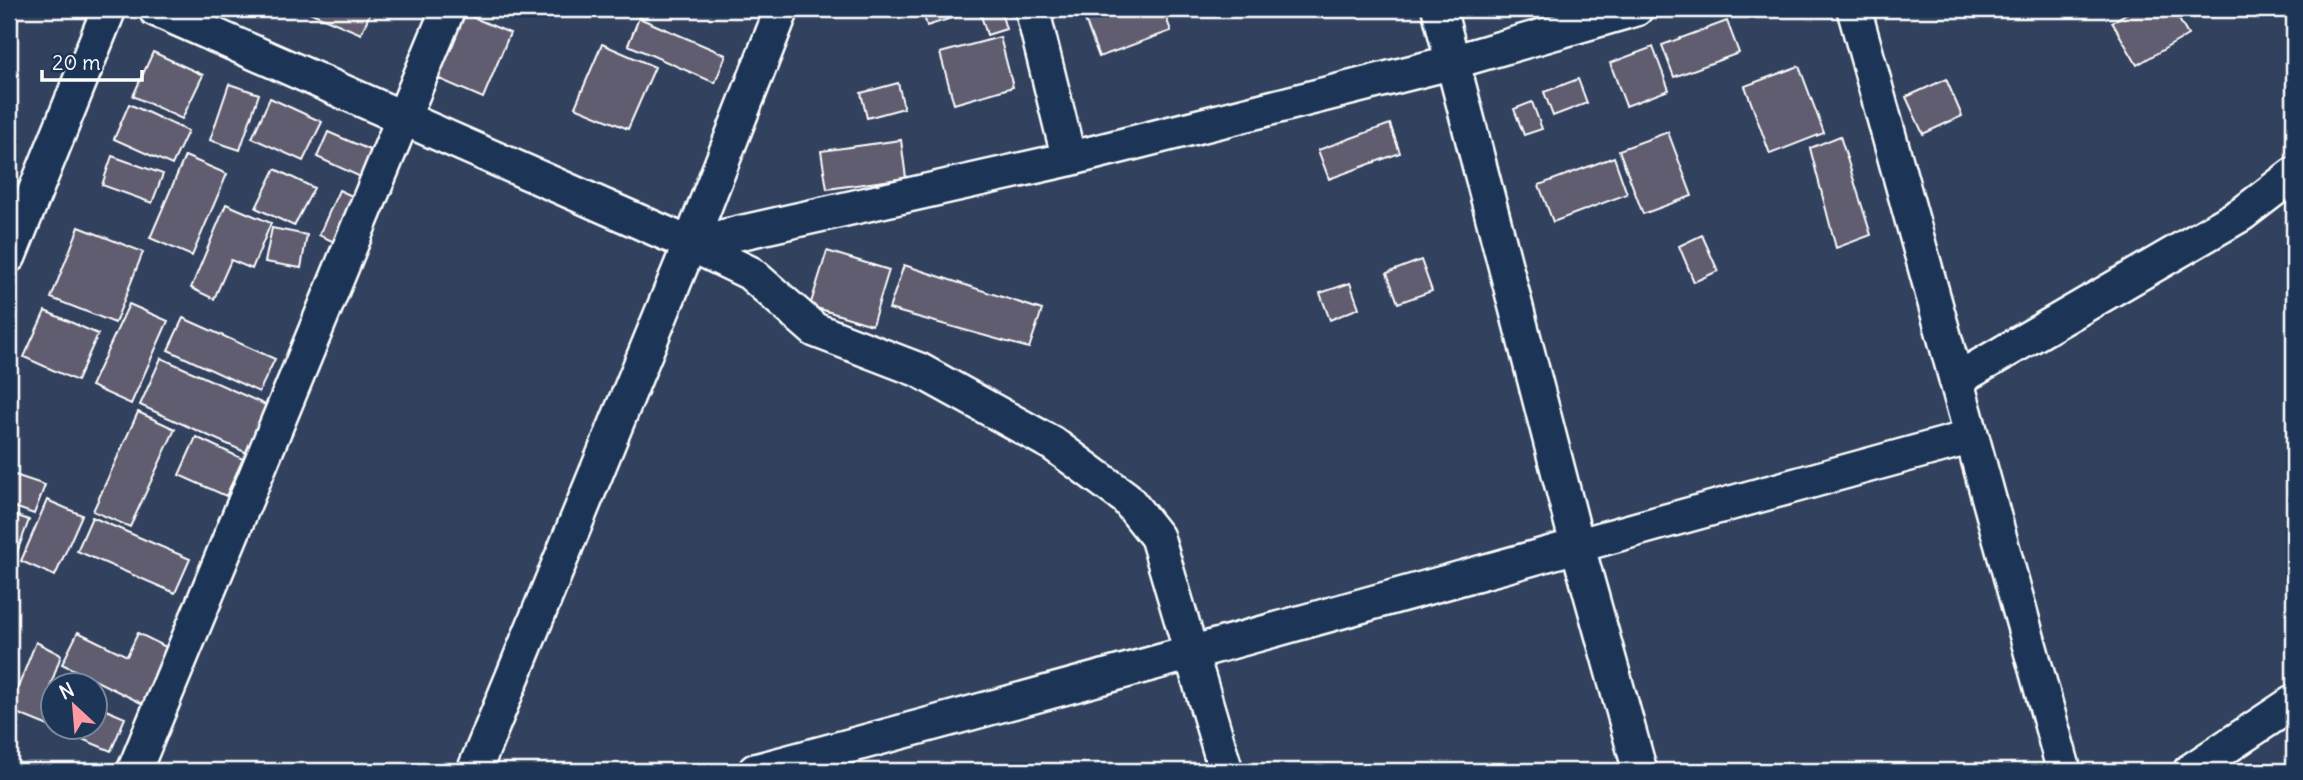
<svg xmlns="http://www.w3.org/2000/svg" width="2303" height="780" font-family="Delius,sans-serif">
<style>
.building{fill:#615d6f;stroke:#fff;stroke-width:2}
.lines{fill:none;stroke-linecap:round;stroke-linejoin:round}
.minor-casing{stroke:#fff;stroke-width:38}
.minor{stroke:#1d3557;stroke-width:33}
</style>
<rect width="100%" height="100%" fill="#31415e"/>
<filter id="ink" filterUnits="userSpaceOnUse"><feTurbulence type="fractalNoise" baseFrequency=".0143" numOctaves="2"/><feDisplacementMap in="SourceGraphic" scale="14" xChannelSelector="R" yChannelSelector="G"/><feConvolveMatrix kernelMatrix="1 2 1 2 8 2 1 2 1" color-interpolation-filters="sRGB"/></filter>
<g filter="url(#ink)">
<path class="building" d="M310,9H372L361,34L309,12Z
M922,9H1000L1006,29L987,35L979,9L927,26Z
M1081,9H1163L1171,31L1099,57Z
M2134,9H2173L2188,35L2137,65L2112,22Z
M465,14L510,33L483,98L437,78Z
M639,18L726,55L715,83L628,45Z
M1727,21L1739,53L1674,77L1662,45Z
M1000,37L1013,87L954,104L940,53Z
M602,44L655,67L628,129L575,107Z
M1653,47L1669,90L1626,106L1610,63Z
M153,52L203,75L182,119L133,96Z
M1799,66L1824,133L1770,154L1745,86Z
M1578,79L1587,103L1553,116L1544,92Z
M1946,79L1962,116L1923,134L1906,97Z
M898,83L904,108L867,118L861,93Z
M229,84L259,94L240,150L210,140Z
M270,98L322,122L303,161L252,138Z
M1532,102L1542,129L1524,135L1514,109Z
M129,104L188,131L172,165L114,139Z
M1390,124L1400,153L1329,179L1318,150Z
M328,132L377,153L365,179L317,157Z
M1668,132L1692,196L1643,214L1619,150Z
M1840,136L1871,235L1836,248L1810,148Z
M901,140L906,178L827,189L821,151Z
M112,156L163,174L152,203L102,185Z
M185,156L227,174L192,256L150,238Z
M1614,157L1627,194L1553,222L1539,185Z
M275,169L314,188L294,226L256,208Z
M339,190L363,201L343,246L319,235Z
M226,204L271,223L252,269L231,260L214,299L191,288Z
M79,227L143,252L115,323L51,298Z
M272,228L307,235L301,268L265,262Z
M1702,235L1718,271L1694,282L1679,246Z
M827,251L889,270L872,325L810,306Z
M1421,260L1432,291L1398,303L1387,273Z
M904,265L1042,310L1029,348L889,309Z
M1350,283L1359,308L1330,320L1320,293Z
M129,304L168,321L131,404L91,386Z
M45,311L98,334L77,381L24,357Z
M183,318L275,359L259,392L168,350Z
M161,358L268,406L247,453L140,405Z
M138,412L175,429L130,527L93,511Z
M196,437L243,459L226,496L179,475Z
M9,473L45,485L34,514L9,505Z
M47,500L82,515L55,576L21,561Z
M9,513L29,520L9,573Z
M92,517L190,559L175,593L77,551Z
M78,632L127,656L138,633L178,653L151,708L62,664Z
M36,642L61,655L50,687L52,688V728H65L63,732L9,710Z
M94,705L125,718L111,751L72,735L75,728H94Z"/>
<g class="lines">
<defs>
<path id="minor" d="M155,9L690,244L750,273L815,330L919,370L1053,444L1126,498L1157,537L1226,771
M1032,9L1069,159
M1439,9L1577,544L1640,771
M1854,9L2064,771
M690,244L1069,159L1453,62L1636,9
M9,256L109,9
M1956,380L2242,214L2294,174
M134,771L448,9
M474,771L690,244L782,9
M755,771C1162,664 1566,547 1972,437
M2190,771L2294,702"/>
</defs>
<use href="#minor" class="minor-casing"/>
<use href="#minor" class="minor"/>
</g>
</g>
<rect width="2303" height="780" fill="none" stroke="#1d3557" stroke-width="35"/>
<rect x="18" y="18" width="2268" height="745" fill="none" stroke="#fff" stroke-width="2.5" filter="url(#ink)"/>
<g transform="translate(74 706) rotate(334)"><circle r="33" fill="#1d3557" stroke="#77869a" stroke-width="2"/>
<path d="M0-5L12 26L0 18L-12 26Z" fill="#ff9aa2"/>
<text y="-10" font-size="19" font-weight="bold" text-anchor="middle" fill="#ffffff">N</text>
</g>
<path d="M42 70v10h100v-10" fill="none" stroke="#ffffff" stroke-width="3.5"/>
<text x="52" y="70" font-size="21" fill="#ffffff" stroke="#1d3557" stroke-width="5" paint-order="stroke">20 m</text>
</svg>
